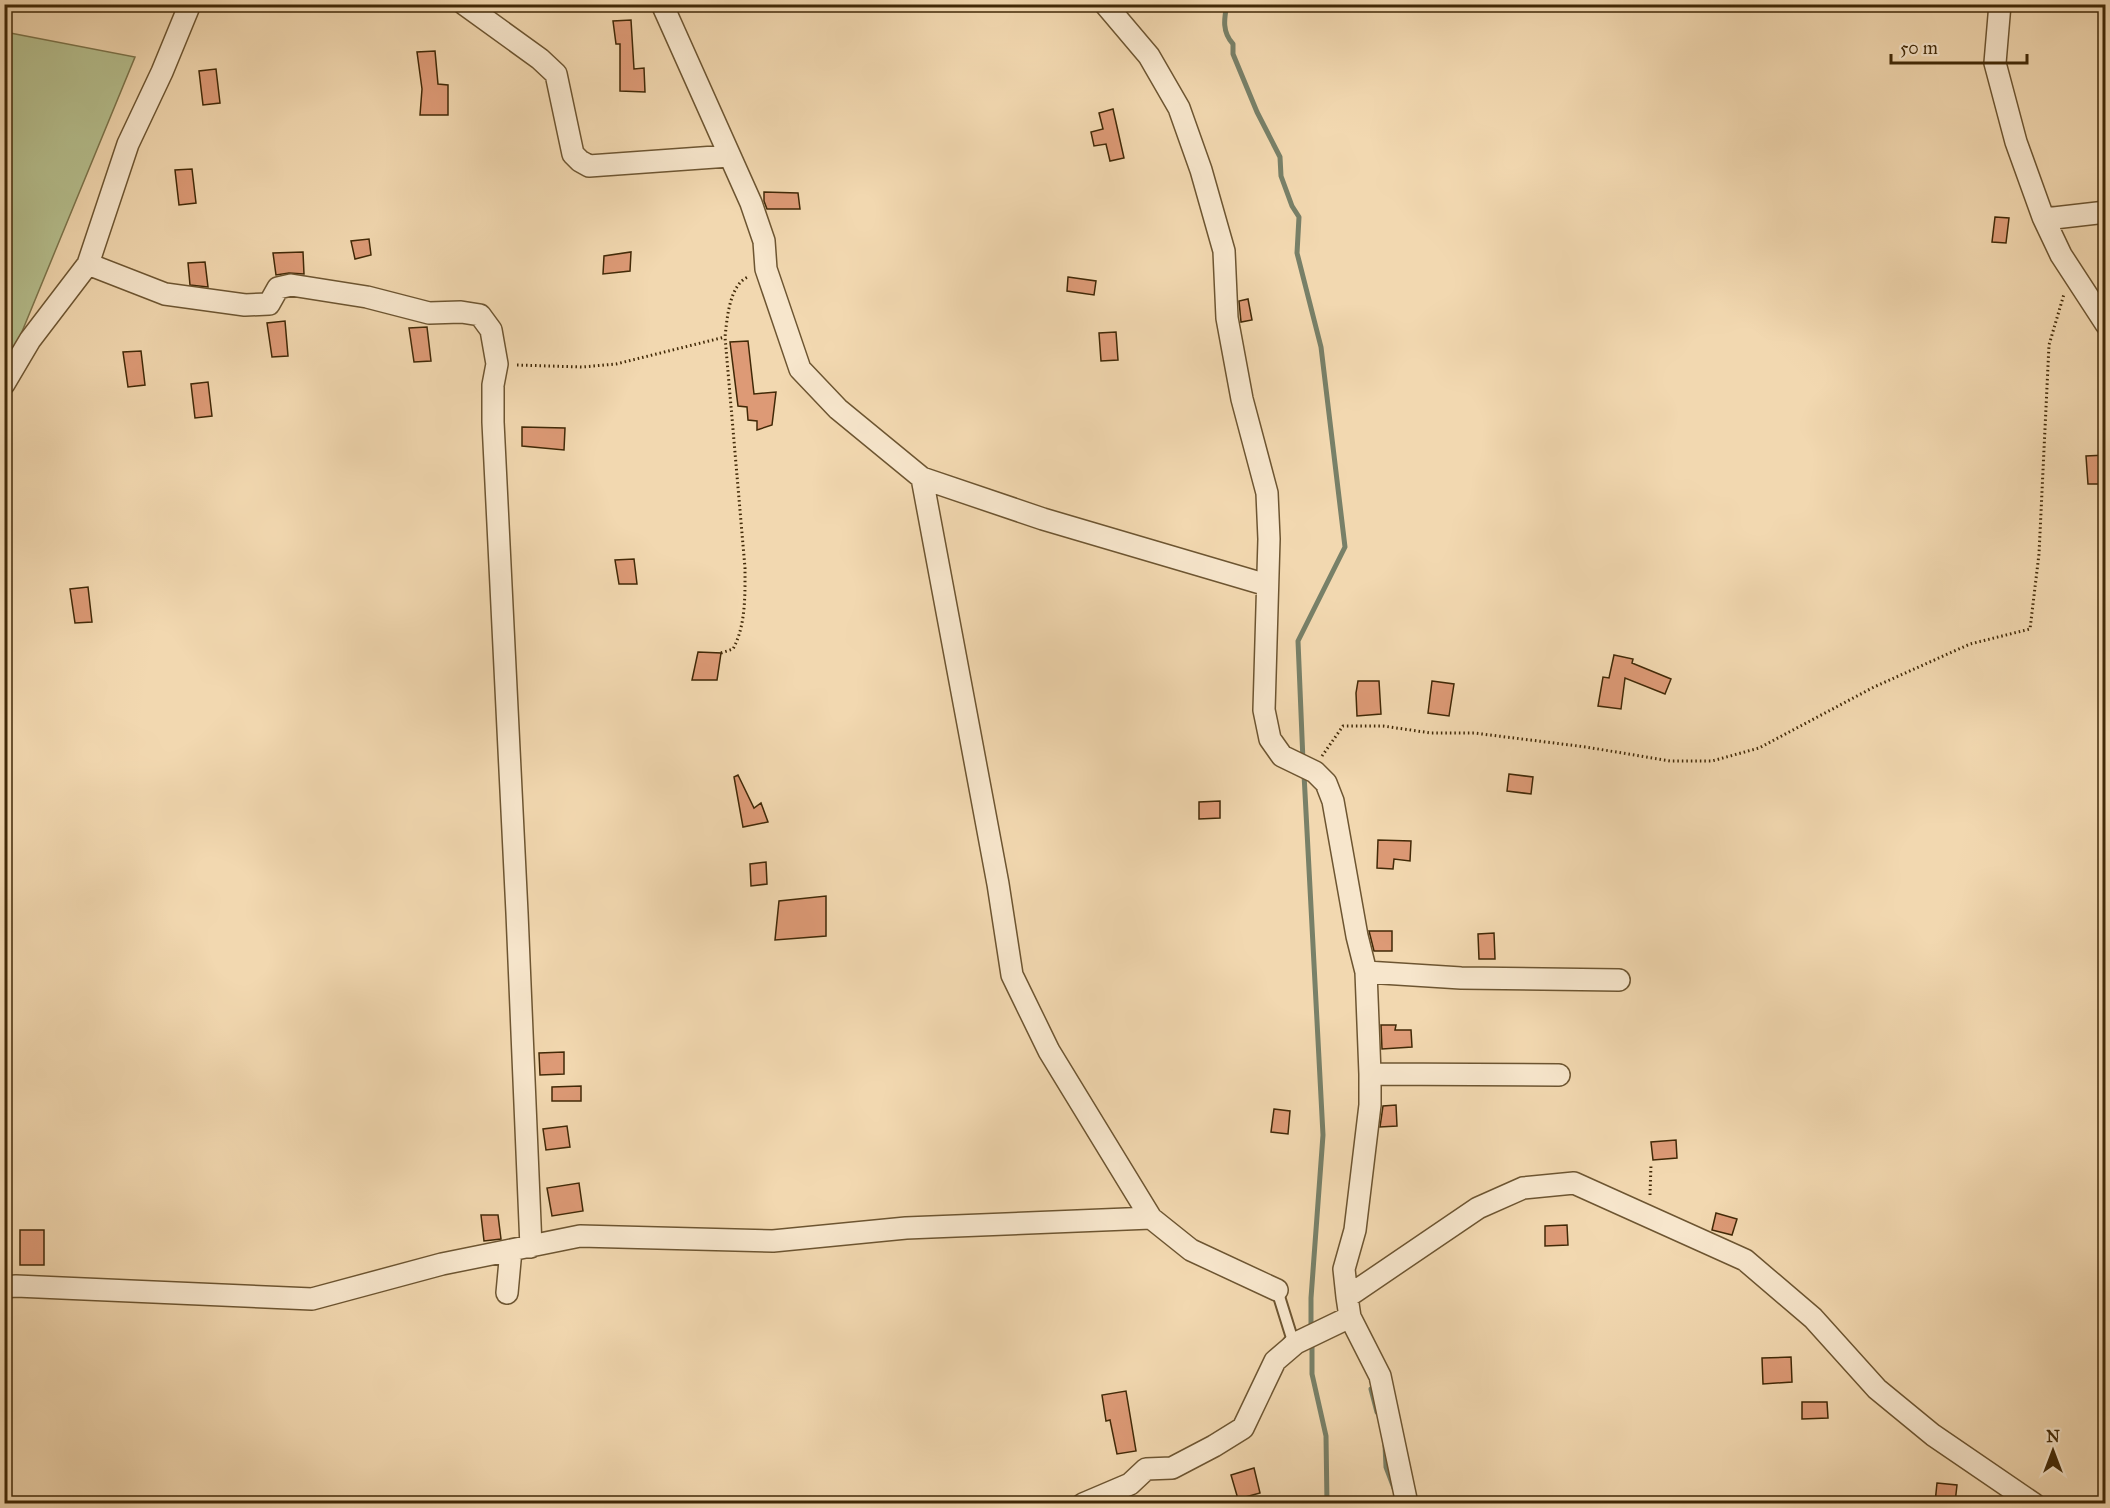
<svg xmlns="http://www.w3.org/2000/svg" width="2110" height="1508" font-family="'IM FELL Great Primer',serif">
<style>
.green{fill:#b6c08f;stroke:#7c744b;stroke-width:1.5}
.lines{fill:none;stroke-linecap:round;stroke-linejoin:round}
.stream{stroke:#788068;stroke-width:5}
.building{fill:#dd9a76;stroke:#412907;stroke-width:1.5}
.service-casing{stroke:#6d5531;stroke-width:14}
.minor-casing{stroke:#6d5531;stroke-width:24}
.path{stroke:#412907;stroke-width:3;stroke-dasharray:1.5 3;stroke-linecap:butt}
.service{stroke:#f7e6cc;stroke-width:10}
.minor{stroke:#f7e6cc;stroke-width:21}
</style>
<rect width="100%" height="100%" fill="#f2d8b0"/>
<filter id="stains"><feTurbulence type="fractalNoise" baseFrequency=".00333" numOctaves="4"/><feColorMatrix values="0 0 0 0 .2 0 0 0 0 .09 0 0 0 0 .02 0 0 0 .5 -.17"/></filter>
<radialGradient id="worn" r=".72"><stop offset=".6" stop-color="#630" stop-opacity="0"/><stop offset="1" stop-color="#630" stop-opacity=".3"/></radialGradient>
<path class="green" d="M5,32L135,57L5,373Z"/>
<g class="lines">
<path class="stream" d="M1227,4C1224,19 1222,32 1233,44V54L1257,112L1280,157L1281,176L1292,206L1299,217L1297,253L1321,347L1345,547L1298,641L1303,761
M1304,774L1323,1135L1311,1298V1330
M1312,1343V1374L1326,1436L1327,1504
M1371,1389L1377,1412
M1385,1445L1386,1467L1394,1488"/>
</g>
<path class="building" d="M631,20L634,69L644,68L645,92L620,91V44H616L613,21Z
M435,51L438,84L448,85V115H420L422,89L417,52Z
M216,69L220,103L203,105L199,71Z
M1113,109L1124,158L1110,161L1106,144L1094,146L1091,132L1103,129L1099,113Z
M192,169L196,203L179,205L175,170Z
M764,192L798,193L800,209H767L764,201Z
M1995,217L2009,218L2006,243L1992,242Z
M369,239L371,255L355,259L351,241Z
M303,252L304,274L289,273L276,275L273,253Z
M631,252L630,271L603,274L604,256Z
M205,262L208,287L190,285L188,263Z
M1068,277L1096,281L1094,295L1067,291Z
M1248,299L1252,320L1241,322L1239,301Z
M285,321L288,356L272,357L267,323Z
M427,327L431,361L414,362L409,328Z
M1116,332L1118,360L1101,361L1099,333Z
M748,341L754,394L776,392L772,425L757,430V421L748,420L747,407L738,406L730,342Z
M141,351L145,385L128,387L123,352Z
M208,382L212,416L195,418L191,384Z
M522,427L565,428L564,450L522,446Z
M2106,455V484H2088L2086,456Z
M634,559L637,584H619L615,560Z
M88,587L92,622L75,623L70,589Z
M698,652L721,653L717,680H692Z
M1614,655L1633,659L1632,663L1671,679L1665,694L1625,678L1621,709L1598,706L1603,677L1609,678Z
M1358,681H1379L1381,714L1357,716L1356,693Z
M1432,681L1454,684L1449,716L1428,713Z
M1509,774L1533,777L1531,794L1507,791Z
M738,775L754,808L761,803L768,822L743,827L734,777Z
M1220,801V818L1199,819V802Z
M1378,840L1411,841L1410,861L1394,859L1393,869L1377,868Z
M766,862L767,884L751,886L750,864Z
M826,896V936L775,940L779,901Z
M1369,931H1392V951H1374Z
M1494,933L1495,959H1479L1478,934Z
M1381,1025H1396L1395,1030H1411L1412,1047L1382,1049Z
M564,1052V1074L540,1075L539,1053Z
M581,1086V1101H552V1087Z
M1396,1105L1397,1126L1380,1127L1383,1106Z
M1274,1109L1290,1111L1288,1134L1271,1132Z
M567,1126L570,1147L546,1150L543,1129Z
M1676,1140L1677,1158L1653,1160L1651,1142Z
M579,1183L583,1211L552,1216L547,1188Z
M1716,1213L1737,1219L1732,1235L1712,1230Z
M481,1215H498L501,1239L484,1241Z
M1567,1225L1568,1245L1545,1246V1226Z
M20,1230H44V1265H20Z
M1791,1357L1792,1382L1763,1384L1762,1358Z
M1126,1391L1136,1451L1117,1454L1110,1420L1106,1421L1102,1395Z
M1802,1402H1827L1828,1418L1802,1419Z
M1254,1468L1260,1493L1238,1499L1231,1475Z
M1937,1483L1957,1485L1955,1503H1935Z"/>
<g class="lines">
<defs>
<path id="service" d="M1277,1290L1292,1338L1286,1346"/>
<path id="minor" d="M464,4L540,59L556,74L573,154L580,161L589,166L729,156
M662,4L751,203L764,241L766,269L800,369L838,409L922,478L1043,519L1267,585
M1105,4L1149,56L1179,108L1201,170L1224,251L1227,318L1242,399L1267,493L1269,539L1264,710L1270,739L1282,756L1315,772L1326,783L1333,801L1357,936L1366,972L1370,1074V1105L1355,1230L1344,1269L1347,1297L1350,1317L1380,1376L1407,1504
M2000,4L1995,63L2016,142L2043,217L2061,255L2106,324
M2043,217L2054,218L2106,212
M88,264L165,294L245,305L269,304L278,288L291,285L367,297L429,313L461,312L480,315L491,330L497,364L493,385V422L517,913L531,1247
M4,384L30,340L88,264L128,144L162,72L190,4
M922,478L998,884L1012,975L1049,1051L1151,1218L1191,1250L1277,1290
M1366,972L1461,978L1619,980
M1370,1074L1559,1075
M4,1287L16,1286L312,1299L442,1264L580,1236L773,1241L906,1228L1151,1218
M507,1293L511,1250
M1347,1297L1478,1208L1523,1188L1574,1183L1745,1260L1813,1318L1877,1389L1933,1435L2034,1504
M1083,1504L1130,1484L1146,1469L1172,1468L1214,1446L1243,1428L1275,1361L1296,1343L1350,1317"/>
</defs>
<use href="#service" class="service-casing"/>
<use href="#minor" class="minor-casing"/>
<path class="path" d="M517,365L582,367L616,364L725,337
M721,653L733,649C746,625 745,595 745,568L725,337C727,320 729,285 748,277
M1322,756L1343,726H1383L1431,733H1474L1586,747L1670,761H1712L1759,748L1874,687L1970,644L2030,629L2039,554L2049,345L2064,294
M1650,1195L1651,1164"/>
<use href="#service" class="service"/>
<use href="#minor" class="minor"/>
</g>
<rect width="2110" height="1508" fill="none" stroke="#f2d8b0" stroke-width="24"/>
<rect x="6" y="6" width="2098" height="1496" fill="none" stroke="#412907" stroke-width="3"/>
<rect x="12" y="12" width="2086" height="1484" fill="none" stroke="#412907" stroke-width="1.5"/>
<g transform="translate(2053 1451)" stroke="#f7e6cc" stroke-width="4.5" paint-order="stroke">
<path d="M0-4.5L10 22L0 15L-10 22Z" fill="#412907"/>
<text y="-9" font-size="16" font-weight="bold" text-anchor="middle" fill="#412907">N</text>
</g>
<path d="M1891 54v9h136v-9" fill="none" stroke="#412907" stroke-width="3"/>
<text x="1900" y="54" font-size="18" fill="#412907" stroke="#f7e6cc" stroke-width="4.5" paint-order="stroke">50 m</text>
<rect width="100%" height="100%" filter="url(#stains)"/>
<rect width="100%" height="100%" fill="url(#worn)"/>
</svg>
